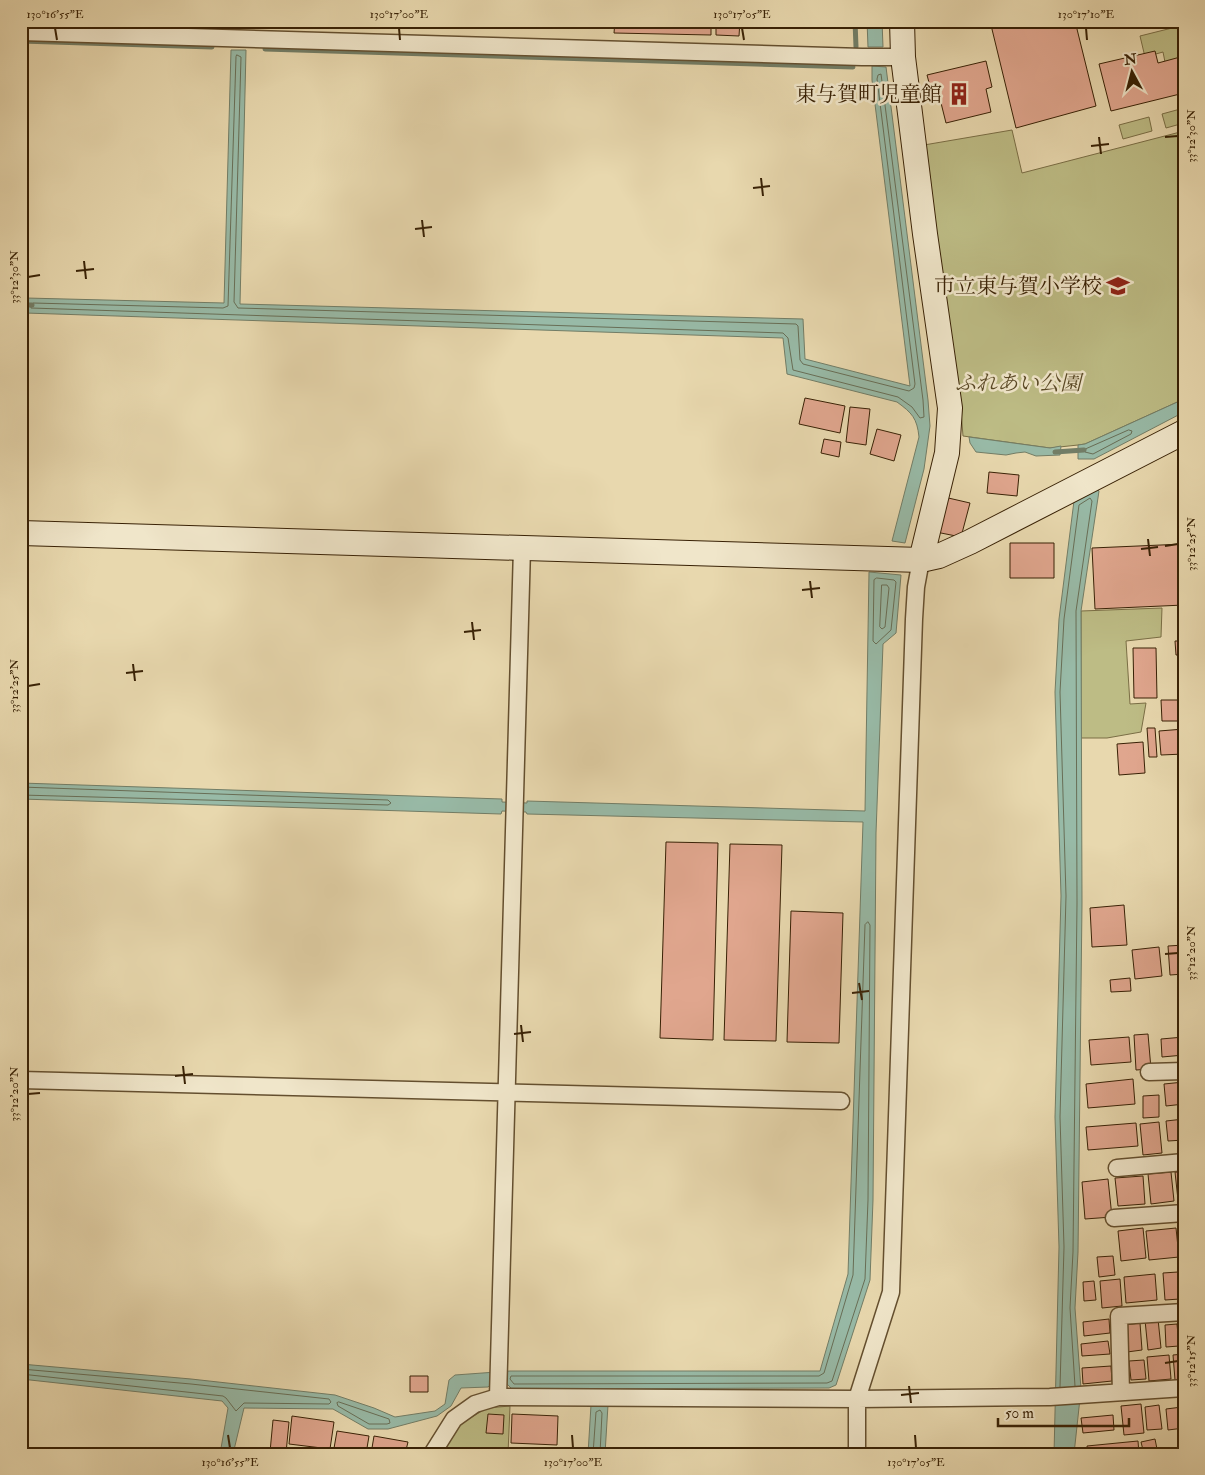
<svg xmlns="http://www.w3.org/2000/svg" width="1205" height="1475" font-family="'IM FELL Double Pica','Noto Serif JP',serif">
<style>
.green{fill:#bdbc85;stroke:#7a6e45}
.water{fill:#98baa7;stroke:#727d66}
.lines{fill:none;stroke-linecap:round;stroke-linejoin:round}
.shore{stroke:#686e56;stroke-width:1}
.stream{stroke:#727d66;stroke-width:5}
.building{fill:#e0a68e;stroke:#382105}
.street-casing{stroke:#644f2f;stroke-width:19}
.secondary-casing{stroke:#382105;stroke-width:26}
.street{stroke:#f0e6ca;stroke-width:16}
.secondary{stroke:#f0e6ca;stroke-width:24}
.ticks{fill:none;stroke:#382105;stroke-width:2}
.labels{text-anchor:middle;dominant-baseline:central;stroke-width:5;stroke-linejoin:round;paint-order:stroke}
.poi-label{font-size:21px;fill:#382105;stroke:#f0e6ca;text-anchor:end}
.park-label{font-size:21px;font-style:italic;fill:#594825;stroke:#f0e6ca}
.neatline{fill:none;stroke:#382105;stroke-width:2}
.ticks-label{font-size:12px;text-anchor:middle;fill:#382105}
</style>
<rect width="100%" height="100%" fill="#e8d8ae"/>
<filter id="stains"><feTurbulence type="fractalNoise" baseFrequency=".004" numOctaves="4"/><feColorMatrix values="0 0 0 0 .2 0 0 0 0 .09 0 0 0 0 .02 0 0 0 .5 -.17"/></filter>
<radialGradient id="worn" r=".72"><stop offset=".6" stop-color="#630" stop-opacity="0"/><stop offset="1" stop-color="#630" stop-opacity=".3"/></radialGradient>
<path class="green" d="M1184,25V57L1165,62L1163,52L1145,57L1140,36Z
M1184,108V123L1166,128L1162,114Z
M1149,117L1152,131L1123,139L1119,125Z
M1012,130L1022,173L1184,131V399L1085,444L1078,445L1050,448L963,436L961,411L924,145Z
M1162,608L1161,637L1126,641L1130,704L1146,703L1141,732L1107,738H1081V611Z
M510,1406L508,1454H441L460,1424L487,1408Z"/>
<path class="water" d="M867,21H882L883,47H868Z
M231,50H246L240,304L803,319L805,359L910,386L872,80V66L886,67L928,400L930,426L924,469L905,543L892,541L919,437C917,418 912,413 897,402L787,374L783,338L25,313L26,298L224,303Z
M1184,399V412L1094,459H1078V445L1085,444Z
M969,437L1050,448L1061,446L1060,455L1036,456L1025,452L1016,453L1006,455L976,452L970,443Z
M1096,488L1099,491L1081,611L1082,903L1078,1252L1075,1308L1081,1389L1074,1454H1054L1059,1247L1055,1117L1061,896L1055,692L1059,619L1074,501Z
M869,572L901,575L896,633L883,644L876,833L873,1200L870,1280L836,1385L829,1388L512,1389L506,1383H493L488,1387L461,1388L451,1406L437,1416L388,1429H368L333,1409L244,1408L233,1454H220L228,1408L222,1401L21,1379V1364L191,1379L335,1395L374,1408L395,1417L435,1411L445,1404L449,1380L455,1375L510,1371H820L848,1274L863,822L527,814L526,812L502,811L501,814L21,799V783L502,799V802L527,803V801L865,811Z
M591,1405H608L605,1454H588Z"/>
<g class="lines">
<path class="shore" d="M237,55L241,57L234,302L238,308L796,324L798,326L800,360L803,364L909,391L914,388L915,384L877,79L878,75L881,74L923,400L924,417L920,418L912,407L898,397L793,370L788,338L783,333L31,308V305L33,303L223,308L228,306L236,57Z
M1129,430L1132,431L1131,434L1093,454L1085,452L1086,449Z
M877,578L894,580L896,582L891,630L876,644L873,641L874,580Z
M882,585H887L889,588L885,627L882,629L880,627Z
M21,787L388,800L391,803L388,805L21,795
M868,922L870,925L868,1200L865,1279L832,1381L827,1383L514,1384L510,1379L511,1376H819L824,1373L853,1275L865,925Z
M21,1369L191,1384L329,1399L331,1402L329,1404L244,1403L236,1411L226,1398L223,1396L21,1374
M1060,1387L1064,1247L1060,1117L1066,896L1060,692L1064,619L1079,505L1090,498L1092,501L1076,611L1077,903L1073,1252L1070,1308L1075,1386
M339,1402L389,1419L390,1423L387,1424H369L338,1406L337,1403Z
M593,1454L596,1412L600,1410L602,1413L600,1454"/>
<path class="stream" d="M855,21L856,47
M21,41L212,47
M265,49L853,67
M21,305H32
M1055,452L1084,450"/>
</g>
<path class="building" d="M615,21H711V35L614,33Z
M716,21H740L739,36L716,35Z
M990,21H1075L1096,106L1016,128Z
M1084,21H1111L1086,28Z
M1155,51L1158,63L1184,56V93L1111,111L1099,64Z
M986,61L992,87L986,89L991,112L946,123L940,99L934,101L927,75Z
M805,398L845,406L840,433L799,424Z
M850,407L870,409L866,445L846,442Z
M877,429L901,435L894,461L870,454Z
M824,439L841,442L839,457L821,453Z
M989,472L1019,475L1017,496L987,493Z
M944,497L970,503L961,537L936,532Z
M1010,543H1054V578H1010Z
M1184,544V605L1095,609L1092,548Z
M1175,641H1184V655H1176Z
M1133,648H1156L1157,698H1134Z
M1161,700H1184V721H1162Z
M1147,728H1155L1157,757H1149Z
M1184,729V754L1161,755L1159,731Z
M1143,742L1145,773L1119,775L1117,744Z
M666,842L718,843L713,1040L660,1038Z
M730,844L782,845L776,1041L724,1040Z
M1124,905L1127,945L1092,947L1090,908Z
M791,911L843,913L839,1043L787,1042Z
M1184,945V974L1170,975L1168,946Z
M1159,947L1162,976L1135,979L1132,950Z
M1130,978L1131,991L1111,992L1110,980Z
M1148,1034L1151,1069L1136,1070L1134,1035Z
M1129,1037L1131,1062L1091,1065L1089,1040Z
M1184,1037V1055L1162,1057L1161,1039Z
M1133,1079L1135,1104L1088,1108L1086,1084Z
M1184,1082V1104L1166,1106L1164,1084Z
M1159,1095V1117L1143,1118V1096Z
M1184,1119V1140L1168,1141L1166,1121Z
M1159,1122L1162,1153L1143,1155L1140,1124Z
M1136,1123L1138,1146L1088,1150L1086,1127Z
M1171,1172L1174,1201L1151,1204L1148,1174Z
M1175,1172H1184V1200H1178Z
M1143,1176L1145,1204L1118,1206L1115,1178Z
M1108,1179L1112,1217L1085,1219L1082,1182Z
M1143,1228L1146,1258L1121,1261L1118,1231Z
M1176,1228L1179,1257L1149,1260L1146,1231Z
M1179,1232H1184V1255H1181Z
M1113,1256L1115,1275L1099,1277L1097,1257Z
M1178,1272L1180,1299L1165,1300L1163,1273Z
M1155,1274L1157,1300L1126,1303L1124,1277Z
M1120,1279L1122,1306L1102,1308L1100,1281Z
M1094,1281L1096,1300L1084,1301L1083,1282Z
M1109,1319L1110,1333L1084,1336L1083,1322Z
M1158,1319L1161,1348L1148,1350L1145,1320Z
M1140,1323L1142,1350L1127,1352L1125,1325Z
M1177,1324L1179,1346L1166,1347L1165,1325Z
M1108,1341L1110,1354L1082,1356L1081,1344Z
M1184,1354V1379L1175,1380L1173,1355Z
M1169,1355L1171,1379L1149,1381L1147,1357Z
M1144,1360L1146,1379L1131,1380L1129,1361Z
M1111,1366L1112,1381L1083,1384L1082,1368Z
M410,1376H428V1392H410Z
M1141,1404L1144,1433L1124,1435L1121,1406Z
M1159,1405L1162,1429L1147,1430L1145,1407Z
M1182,1407L1184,1428L1168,1430L1166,1409Z
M488,1414L504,1415L503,1434L486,1433Z
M512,1414L558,1416L557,1445L511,1443Z
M1113,1415L1114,1430L1083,1433L1081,1418Z
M292,1416L334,1422L330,1449L289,1444Z
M273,1420L289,1422L286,1453L270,1452Z
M337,1431L369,1436L366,1454H333Z
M374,1436L408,1442L405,1454H371Z
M1155,1439L1158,1454H1144L1141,1442Z
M1138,1441L1139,1454H1088L1087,1446Z"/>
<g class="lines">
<defs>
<path id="street" d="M21,32L862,57H903
M1149,1072L1184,1071
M21,1080L841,1101
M1117,1168L1184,1162
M1114,1218L1184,1213
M1121,1392L1119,1316L1184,1312
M498,1397L522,548
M432,1454L454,1419L475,1404L498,1397L857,1399L1050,1397L1184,1388
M857,1454V1399L891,1292L914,619L916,587L921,560"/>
<path id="secondary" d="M902,21L903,57L925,234L950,408L947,453L921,560
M21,533L921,560L939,556L970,542L1184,432"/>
</defs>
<use href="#street" class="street-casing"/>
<use href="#secondary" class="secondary-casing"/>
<use href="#street" class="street"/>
<use href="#secondary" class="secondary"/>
</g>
<path class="ticks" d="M55,28L57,40M399,28L400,40M742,28L744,40M1086,28L1087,40M1099,137L1101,154M1165,137L1178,136M1091,146L1109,144M761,178L763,196M753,188L770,186M422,220L424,237M415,229L432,227M84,261L86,279M76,271L94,269M28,277L40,275M1148,539L1150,556M1165,546L1178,544M1141,549L1158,547M810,581L812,598M802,590L820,588M472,622L474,640M464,632L481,630M133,664L135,681M126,673L143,671M28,686L40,684M1165,954L1178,953M859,983L862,1000M852,993L869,991M521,1025L523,1042M514,1034L531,1032M183,1066L185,1084M175,1076L193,1074M28,1094L40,1093M1165,1363L1178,1361M909,1386L911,1403M901,1395L919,1393M228,1435L230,1448M572,1435L573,1448M915,1435L916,1448"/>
<defs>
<symbol id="building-bare" viewBox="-9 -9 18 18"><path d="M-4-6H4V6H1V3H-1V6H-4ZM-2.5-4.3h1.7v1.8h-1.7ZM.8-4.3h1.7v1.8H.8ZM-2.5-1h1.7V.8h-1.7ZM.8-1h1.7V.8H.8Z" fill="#8f2418" stroke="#f0e6ca" stroke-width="2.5" paint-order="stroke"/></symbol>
<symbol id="school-bare" viewBox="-9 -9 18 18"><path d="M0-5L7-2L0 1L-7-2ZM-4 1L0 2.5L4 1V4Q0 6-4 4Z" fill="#8f2418" stroke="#f0e6ca" stroke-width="2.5" paint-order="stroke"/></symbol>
</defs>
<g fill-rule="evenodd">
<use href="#building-bare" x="943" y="78" width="32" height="32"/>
<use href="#school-bare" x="1102" y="270" width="32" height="32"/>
</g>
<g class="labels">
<g class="poi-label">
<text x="942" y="94">東与賀町児童館</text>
<text x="1102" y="286">市立東与賀小学校</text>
</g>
<g class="park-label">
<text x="1018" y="383">ふれあい公園</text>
</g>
</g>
<rect width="1205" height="1475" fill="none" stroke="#e8d8ae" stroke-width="55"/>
<g transform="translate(1132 72) rotate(353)" stroke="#f0e6ca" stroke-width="4" paint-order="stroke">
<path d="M0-4L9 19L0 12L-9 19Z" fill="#382105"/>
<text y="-8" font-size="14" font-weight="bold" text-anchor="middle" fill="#382105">N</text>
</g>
<path d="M998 1418v8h131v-8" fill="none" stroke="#382105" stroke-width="2.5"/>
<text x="1005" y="1418" font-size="15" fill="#382105" stroke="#f0e6ca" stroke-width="4" paint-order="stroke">50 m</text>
<rect x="28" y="28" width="1150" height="1420" class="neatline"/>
<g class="ticks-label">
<text x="55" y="18">130°16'55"E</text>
<text x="399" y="18">130°17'00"E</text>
<text x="742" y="18">130°17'05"E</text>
<text x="1086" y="18">130°17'10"E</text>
<text transform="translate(1191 136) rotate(-90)" y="4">33°12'30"N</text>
<text transform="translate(14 277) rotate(-90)" y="4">33°12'30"N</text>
<text transform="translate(1191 544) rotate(-90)" y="4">33°12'25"N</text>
<text transform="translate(14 686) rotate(-90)" y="4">33°12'25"N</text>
<text transform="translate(1191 953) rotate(-90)" y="4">33°12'20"N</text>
<text transform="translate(14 1094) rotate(-90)" y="4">33°12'20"N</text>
<text transform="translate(1191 1361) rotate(-90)" y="4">33°12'15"N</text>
<text x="230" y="1466">130°16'55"E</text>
<text x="573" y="1466">130°17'00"E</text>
<text x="916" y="1466">130°17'05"E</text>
</g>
<rect width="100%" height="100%" filter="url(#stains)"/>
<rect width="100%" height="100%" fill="url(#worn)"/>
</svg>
